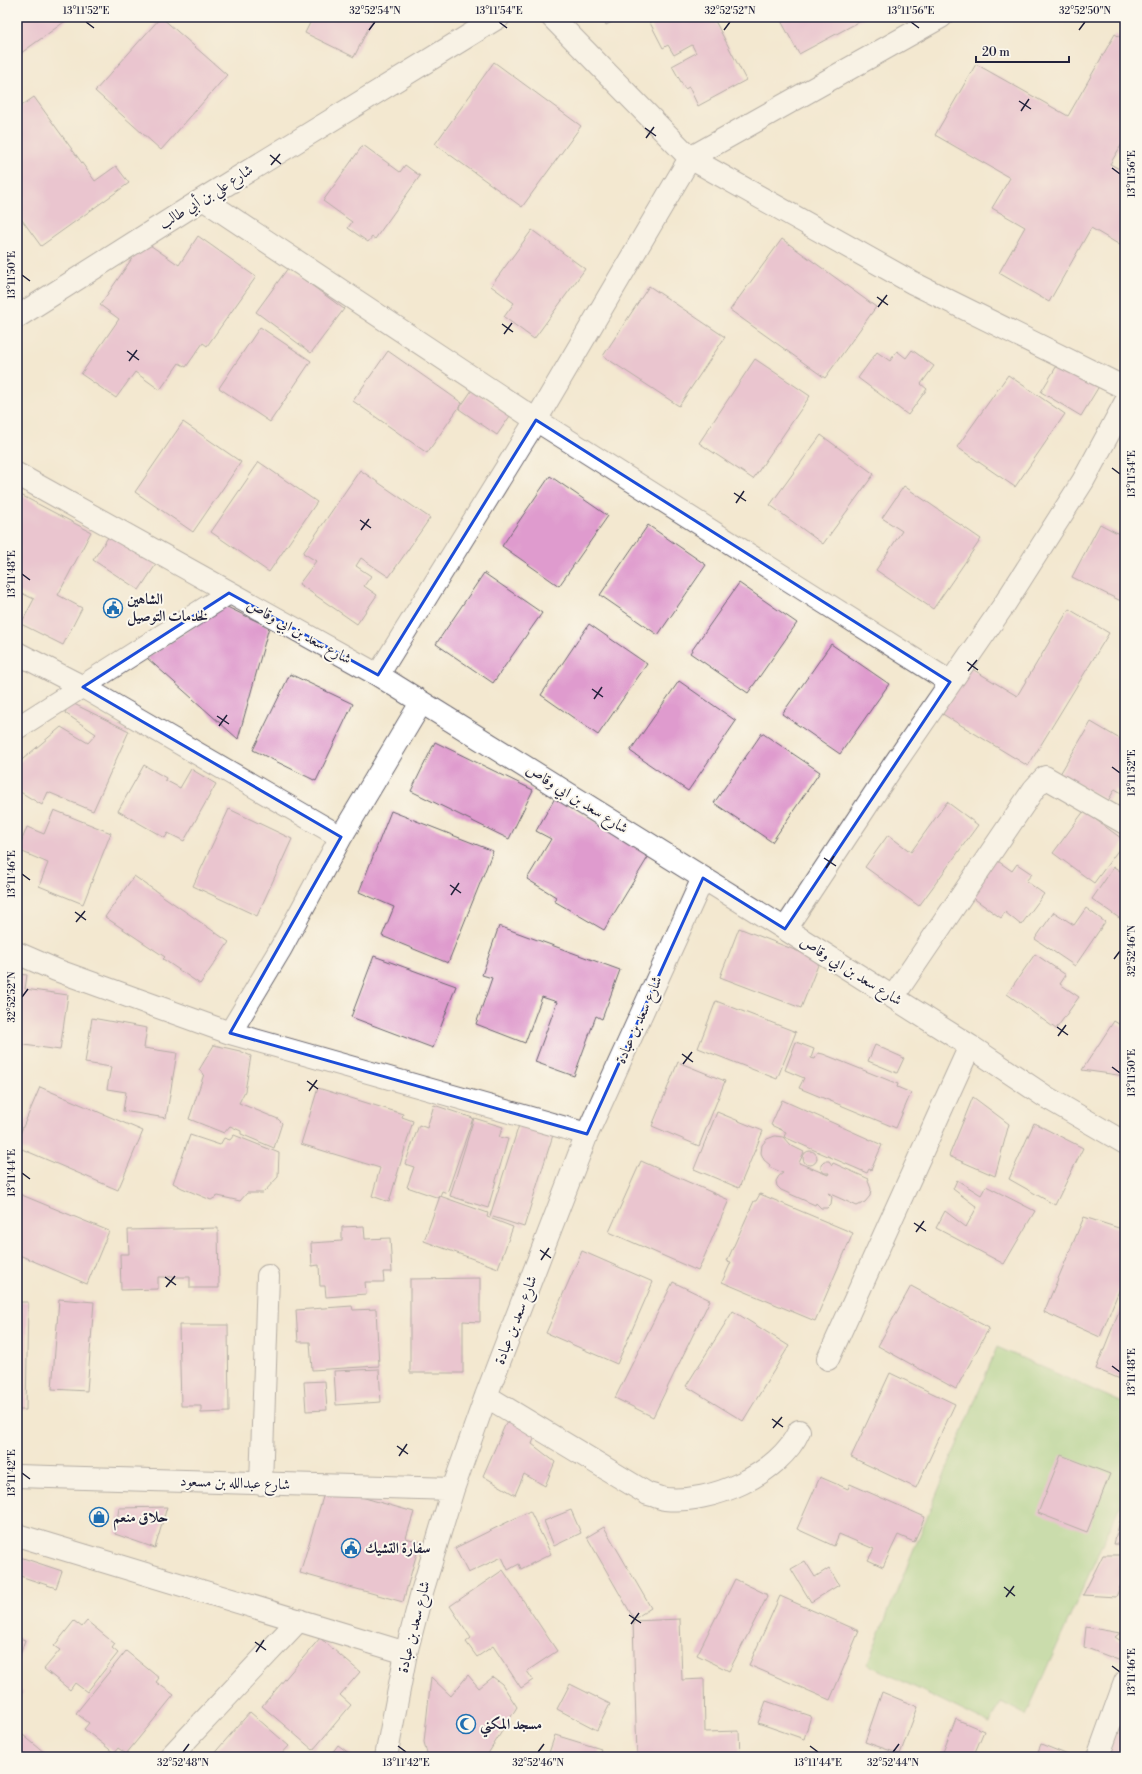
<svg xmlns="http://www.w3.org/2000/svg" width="1142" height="1774" font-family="'Libre Bodoni',Amiri,serif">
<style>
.green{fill:#9acf80;stroke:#5e785e}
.building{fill:#df9bce}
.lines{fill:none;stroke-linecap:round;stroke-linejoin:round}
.minor-casing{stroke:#6b676f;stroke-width:24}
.minor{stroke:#fff;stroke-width:22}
.marked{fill:none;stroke:#1d4ed8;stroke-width:3;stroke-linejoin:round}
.ticks{fill:none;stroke:#22223b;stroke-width:1.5}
.labels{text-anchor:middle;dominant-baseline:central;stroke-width:4;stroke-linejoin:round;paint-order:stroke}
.street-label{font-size:15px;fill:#22223b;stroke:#fbf7ec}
.poi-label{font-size:15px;font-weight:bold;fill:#22223b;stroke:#fbf7ec;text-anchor:start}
.neatline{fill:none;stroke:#22223b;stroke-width:1.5}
.ticks-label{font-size:10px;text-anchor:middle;fill:#22223b}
</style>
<rect width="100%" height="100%" fill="#fbf7ec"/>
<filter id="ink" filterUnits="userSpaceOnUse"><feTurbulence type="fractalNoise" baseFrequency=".025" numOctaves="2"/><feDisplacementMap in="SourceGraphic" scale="8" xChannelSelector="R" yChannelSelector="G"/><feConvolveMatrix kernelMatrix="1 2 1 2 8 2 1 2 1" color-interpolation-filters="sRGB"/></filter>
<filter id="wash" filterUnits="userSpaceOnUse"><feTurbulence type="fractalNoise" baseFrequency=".012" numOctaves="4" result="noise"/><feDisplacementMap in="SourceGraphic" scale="16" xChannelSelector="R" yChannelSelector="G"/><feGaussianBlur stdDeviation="0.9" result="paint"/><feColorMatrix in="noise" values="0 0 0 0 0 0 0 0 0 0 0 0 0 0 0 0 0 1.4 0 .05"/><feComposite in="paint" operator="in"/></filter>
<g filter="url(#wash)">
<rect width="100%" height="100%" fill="#f3e8d0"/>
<path class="green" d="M997,1347L1125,1404V1494L1026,1715L1001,1702L990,1724L867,1664Z"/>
<g id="blocks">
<path class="building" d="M17,17H71L17,56Z
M161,17L227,75L161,150L95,91Z
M313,17H374L354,57L305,33Z
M602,17H621L606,25Z
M647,17H713L746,80L698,106L689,87L685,89L672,66L696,53L692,45L674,55L668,45L663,48Z
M779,17H868L799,54Z
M1115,34L1125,40V139L1110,164L1125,172V248L1091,228L1049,302L999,273L1025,227L992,208L1010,178L935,135L976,64L1068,116Z
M494,62L581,126L522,207L435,144Z
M34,97L95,181L116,166L129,183L41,246L17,213V109Z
M363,145L400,172L405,165L420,176L375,239L372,237L368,242L348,228L352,222L323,201Z
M532,230L585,269L534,339L504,317L514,303L491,286Z
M198,236L256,277L207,346L203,343L186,367L179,363L160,390L135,372L116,398L81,374L119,319L100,305L144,241L179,265Z
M782,239L876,307L825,378L730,310Z
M288,268L344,309L311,353L256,312Z
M649,286L725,337L679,406L603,356Z
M260,327L311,361L270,422L219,388Z
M912,350L934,366L921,384L927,389L908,415L858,378L877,352L890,361L897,351L906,358Z
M388,351L462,403L427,453L353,401Z
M755,359L810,396L753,479L699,443Z
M1061,359L1101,383L1081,416L1041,392Z
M1008,375L1065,414L1015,487L957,447Z
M472,390L510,416L497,435L459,409Z
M183,422L241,462L193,532L135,492Z
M821,435L874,474L823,544L770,505Z
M259,462L317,502L269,572L211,532Z
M360,470L430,518L389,577L361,558L356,566L371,576L364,586L377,595L357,624L299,584L316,561L303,553Z
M550,476L608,516L559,586L502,546Z
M904,486L981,539L933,609L876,570L902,531L882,518Z
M17,493L91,532L58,595L82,608L63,645L21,624L34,599L17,591Z
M1100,524L1125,537V603L1072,577Z
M648,525L706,565L658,635L600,595Z
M111,533L157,563L139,590L93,560Z
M484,573L542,613L493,683L436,644Z
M739,583L797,623L748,693L690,653Z
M225,606L269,627L238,739L147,658Z
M1069,609L1109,633L1028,766L941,713L969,667L1017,696Z
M589,624L647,664L598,735L541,695Z
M831,644L889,684L840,754L782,714Z
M17,669L22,672L17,680Z
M290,674L353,704L316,781L253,750Z
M679,681L736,721L688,791L630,751Z
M70,702L129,731L93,811L48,792L42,805L17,790V764L61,727L88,743L96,734L65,713Z
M1091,722L1125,742V795L1115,789L1108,801L1060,774Z
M762,733L820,772L772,842L714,803Z
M435,742L533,790L509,839L411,791Z
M144,765L166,778L165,780L180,788L191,769L216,784L184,841L168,833L165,838L118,811Z
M555,798L650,854L604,930L554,901L556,897L527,879L551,839L536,831Z
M947,802L978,825L919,906L865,867L888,835L911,852Z
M229,809L292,839L257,916L193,886Z
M54,810L111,833L83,904L39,886L48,863L18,850L27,827L44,834Z
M391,811L493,851L448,963L382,936L394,907L359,892Z
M1084,811L1125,841L1094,883L1053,853Z
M995,859L1012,871L1017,864L1032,874L1026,881L1044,894L1021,925L1005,912L1001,918L969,895Z
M1114,867L1125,874V916L1122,920L1092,899Z
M134,876L229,942L200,984L163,959L165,957L105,917Z
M1086,908L1105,922L1075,966L1035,939L1054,912L1074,925Z
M499,926L620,970L602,1019L596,1016L574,1076L535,1062L557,1002L542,997L525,1043L476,1024L492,978L482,975Z
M739,928L820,960L801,1008L720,977Z
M1035,954L1066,975L1060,984L1079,997L1056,1029L1007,994Z
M374,956L456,986L433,1048L351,1017Z
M17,974L27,975L25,989L68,995L60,1050L17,1044Z
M716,1001L796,1032L777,1079L698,1048Z
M92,1018L147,1028L144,1048L177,1053L166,1118L123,1111L126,1092L107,1089L111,1067L85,1063Z
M1114,1021L1125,1028V1076L1082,1070Z
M796,1042L814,1049L811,1058L815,1059L818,1053L823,1054L898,1084L897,1087L911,1093L896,1128L799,1088L804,1078L785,1070Z
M214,1045L240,1051L251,1056L245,1091L239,1103L278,1119L282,1123L274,1148L241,1134V1131L230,1126L224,1133L189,1119L204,1074L199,1070Z
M875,1045L904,1058L897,1073L868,1061Z
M678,1062L725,1081L699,1146L652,1126Z
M40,1087L143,1131L118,1190L17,1147V1141Z
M318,1088L403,1114L402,1117L413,1121L389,1202L372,1196L380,1168L301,1144Z
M973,1097L1009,1124L995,1176L949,1156Z
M782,1100L882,1145L871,1170L869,1169L867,1173L784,1137L786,1132L771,1125Z
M434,1105L473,1118L447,1193L442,1191L439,1198L407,1187L414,1167L405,1164L419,1125L427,1128Z
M717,1112L763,1131L739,1188L694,1169Z
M474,1118L503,1127L499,1137L508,1139L488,1208L450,1196Z
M1034,1123L1083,1148L1055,1205L1009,1179Z
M519,1125L553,1135L524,1227L490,1216Z
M190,1135L220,1145L224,1138L230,1140L234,1135L279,1153L278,1177L263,1193H247L240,1201L218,1196L211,1200L182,1188L173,1183Z
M775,1136L783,1137L790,1145L804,1152L799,1163L828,1175L829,1173H824L821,1169V1164L824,1161H829L832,1165L833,1163L869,1179L868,1181L871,1189L870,1196L865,1202L857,1206L828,1193L832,1197L831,1204L827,1208H821L816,1203L815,1205L781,1190L777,1186L776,1181L779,1176L783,1173L769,1167L770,1165L764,1160L761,1153L762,1145L767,1139Z
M803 1158a7 7 0 1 1 14 0a7 7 0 1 1-14 0Z
M641,1161L729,1200L698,1271L609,1232Z
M957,1180L981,1195L986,1186L1035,1211L1004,1264L936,1228L945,1211L966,1227L977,1207L953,1189Z
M17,1193L109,1231L87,1284L17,1254Z
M760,1194L853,1233L815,1321L722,1282L731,1262L727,1261L754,1201H756Z
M440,1196L488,1213L487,1217L513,1227L498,1268L424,1241Z
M1084,1217L1125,1230V1276L1100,1337L1044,1312Z
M364,1226L365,1239L390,1238L392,1272H383L384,1282H365L366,1294L326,1297L325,1286H320L319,1265L312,1266L311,1243L342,1241V1227Z
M218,1228L219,1288H190V1277H158V1289L121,1290L120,1254H129L128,1230Z
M582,1251L653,1282L617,1364L546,1333Z
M480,1278V1322L463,1321V1373H410V1279Z
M673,1282L710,1300L653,1417L615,1398Z
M911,1286L989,1328L956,1389L878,1346Z
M1125,1296V1381L1096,1369Z
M59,1299L94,1302L87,1391L52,1389Z
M17,1302H28L26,1410H17Z
M352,1306L353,1310L376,1309L379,1366L312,1370L310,1342H298L296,1310Z
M733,1311L789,1346L743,1421L686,1386Z
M179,1325H228L229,1412L201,1413V1406H181Z
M379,1369L381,1402L336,1405L334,1371Z
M890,1373L955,1404L916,1488L851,1457Z
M325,1381L327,1410L306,1411L304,1382Z
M509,1416L536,1434L532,1444L555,1462L545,1486L524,1474L515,1495L483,1476Z
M1061,1455L1110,1474L1087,1532L1038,1513Z
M820,1477L848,1489L850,1484L925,1517L914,1542L898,1535L883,1567L868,1560L874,1549L839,1534L834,1546L797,1529Z
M326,1487L414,1512L406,1538L420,1542L403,1602L300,1573Z
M1125,1503V1544H1114Z
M167,1507L155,1548L115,1534L119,1508Z
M571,1510L581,1533L554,1546L544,1521Z
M530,1511L551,1554L521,1569L519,1564L508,1570L502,1557L468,1573L455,1548Z
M604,1527L651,1608L634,1619L587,1537Z
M1103,1555H1125V1575L1116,1597L1083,1595Z
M17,1556L62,1571L56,1588L17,1575Z
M805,1561L815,1577L829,1568L839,1585L811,1602L791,1569Z
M503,1570L557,1651L527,1671L533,1680L521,1688L493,1646L477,1657L466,1642L471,1638L450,1606Z
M735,1579L768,1595L729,1671L697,1655Z
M780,1596L859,1631L830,1700L749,1665Z
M680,1619L682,1680L704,1679L705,1732L739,1731L740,1757H637L633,1621Z
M74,1621L82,1627L87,1621L115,1644L112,1648L118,1653L87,1692L75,1683L70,1690L44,1669L60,1650L54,1646Z
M1086,1627L1120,1633L1115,1637L1124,1643L1121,1661L1084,1647Z
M17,1637L25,1640L17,1664Z
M320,1638L360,1672L340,1695L351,1705L313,1750L262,1706Z
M126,1651L159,1678L156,1682L174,1695L126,1754L118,1748L114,1753L84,1729L89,1723L76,1713Z
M468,1675L479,1688L493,1677L502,1684L517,1707L486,1757H428L424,1742L431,1677L451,1696Z
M570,1684L610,1704L597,1730L557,1709Z
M17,1690L22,1691L17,1710Z
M882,1692L918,1707L900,1754L865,1742Z
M766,1701L811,1716L804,1739L758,1723Z
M250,1712L289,1746L279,1757H211Z
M956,1719L984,1731L973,1757H941Z
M1117,1727L1125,1731V1757H1108Z
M23,1735L50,1757H17V1743Z
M555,1735L601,1749L598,1757L548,1756Z
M1041,1744L1073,1757H1036Z
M338,1745L354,1757H329Z
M996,1753L1009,1757H995Z"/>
</g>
</g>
<g filter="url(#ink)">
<use href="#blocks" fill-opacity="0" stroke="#6b676f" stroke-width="1"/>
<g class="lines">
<defs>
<path id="minor" d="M552,17L690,158L913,283L1125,388
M203,199L536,420L950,682
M17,317L203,199L499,17
M17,474L378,675L785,929L970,1046L1046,1097L1125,1143
M17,653L83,687L341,837
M378,675L536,420L690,158L941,17
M17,728L229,593
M785,929L893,766L1004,605L1083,481L1125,403
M17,953L56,970L230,1033L281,948L341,837L421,703
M893,997L1034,789L1045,777L1125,823
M230,1033L587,1134
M828,1359L970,1046
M486,1396L648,1494C653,1495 660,1498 665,1499C711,1504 780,1474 799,1431
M17,1476L453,1489
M261,1484L268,1276
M17,1535L406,1653
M170,1757L299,1620
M386,1757L406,1653L422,1592L453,1489L486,1396L587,1134L703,878
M1098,1757L1125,1682"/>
</defs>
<use href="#minor" class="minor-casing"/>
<use href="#minor" class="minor"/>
</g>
</g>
<path d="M0 0H1142V1774H0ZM536,420L950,682L785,929L703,878L587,1134L230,1033L341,837L83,687L229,593L378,675Z" fill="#f3e8d0" fill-opacity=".55" fill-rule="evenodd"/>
<path class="marked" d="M536,420L950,682L785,929L703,878L587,1134L230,1033L341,837L83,687L229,593L378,675Z"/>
<path class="ticks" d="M86,22L94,28M499,22L507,28M911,22L919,28M369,30L375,22M724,30L730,22M1079,30L1085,22M1019,101L1031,109M1021,111L1029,99M645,128L656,136M646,138L654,127M270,155L281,164M271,165L280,154M1112,168L1120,174M22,275L30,281M877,297L888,305M878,307L887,295M502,324L513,332M504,334L512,323M127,351L139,360M129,361L137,350M1112,468L1120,474M734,493L746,501M736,503L744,491M360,520L371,528M361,530L369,519M22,574L30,580M967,662L978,670M968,671L977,660M592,689L603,697M594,699L602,687M217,716L229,724M219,726L227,715M1112,767L1120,773M824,858L836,866M826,868L834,856M22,874L30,880M450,885L461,893M451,895L459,883M75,912L86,920M76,922L85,911M1114,959L1120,951M22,997L28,989M1057,1027L1068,1035M1058,1036L1066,1025M682,1054L693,1062M683,1064L692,1052M1112,1067L1120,1073M307,1081L318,1089M309,1091L317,1080M22,1173L30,1179M914,1223L926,1231M916,1232L924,1221M540,1250L551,1258M541,1260L549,1248M165,1277L176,1285M166,1287L175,1276M1112,1366L1120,1372M772,1419L783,1427M773,1428L782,1417M397,1446L408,1454M399,1456L407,1444M22,1473L30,1479M1004,1587L1015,1596M1006,1597L1014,1586M629,1615L641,1623M631,1624L639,1613M255,1642L266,1650M256,1652L264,1640M1112,1666L1120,1672M398,1746L406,1752M810,1746L818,1752M183,1752L189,1744M538,1752L544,1744M893,1752L899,1744"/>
<defs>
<symbol id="civic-ring" viewBox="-11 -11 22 22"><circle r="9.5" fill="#fbf7ec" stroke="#1f6fb2" stroke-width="1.5"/><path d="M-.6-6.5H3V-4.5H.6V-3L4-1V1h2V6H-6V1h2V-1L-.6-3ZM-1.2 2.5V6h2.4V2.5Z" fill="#1f6fb2"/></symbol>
<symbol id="shop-ring" viewBox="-11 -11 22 22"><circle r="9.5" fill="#fbf7ec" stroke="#1f6fb2" stroke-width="1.5"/><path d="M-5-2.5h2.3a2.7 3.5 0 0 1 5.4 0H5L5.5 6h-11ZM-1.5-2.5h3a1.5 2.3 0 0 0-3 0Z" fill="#1f6fb2"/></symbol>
<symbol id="mosque-ring" viewBox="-11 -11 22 22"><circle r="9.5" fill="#fbf7ec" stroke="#1f6fb2" stroke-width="1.5"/><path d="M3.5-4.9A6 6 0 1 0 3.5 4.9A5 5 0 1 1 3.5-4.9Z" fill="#1f6fb2"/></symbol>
</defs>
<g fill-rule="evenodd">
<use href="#civic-ring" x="102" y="597" width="22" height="22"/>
<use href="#shop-ring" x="88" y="1506" width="22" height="22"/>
<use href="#civic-ring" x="340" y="1537" width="22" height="22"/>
<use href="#mosque-ring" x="455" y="1713" width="22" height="22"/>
</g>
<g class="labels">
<g class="street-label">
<text transform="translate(206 197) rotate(-32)">شارع علي بن أبي طالب</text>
<text transform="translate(299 632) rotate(29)">شارع سعد بن ابي وقاص</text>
<text transform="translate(577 799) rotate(32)">شارع سعد بن ابي وقاص</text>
<text transform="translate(851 971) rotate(32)">شارع سعد بن ابي وقاص</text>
<text transform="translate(639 1020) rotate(-66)">شارع سعد بن عبادة</text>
<text transform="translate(516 1320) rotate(-69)">شارع سعد بن عبادة</text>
<text transform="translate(235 1483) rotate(2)">شارع عبدالله بن مسعود</text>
<text transform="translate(414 1627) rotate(-76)">شارع سعد بن عبادة</text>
</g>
<g class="poi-label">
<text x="127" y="599">الشاهين<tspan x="127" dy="17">لخدمات التوصيل</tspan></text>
<text x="113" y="1517">حلاق منعم</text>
<text x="365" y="1548">سفارة التشيك</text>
<text x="480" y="1724">مسجد المكني</text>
</g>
</g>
<rect width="1142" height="1774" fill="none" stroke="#fbf7ec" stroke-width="44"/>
<path d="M976 56v6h93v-6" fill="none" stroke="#22223b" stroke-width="2"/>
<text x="982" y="56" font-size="12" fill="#22223b" stroke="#fbf7ec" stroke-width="3" paint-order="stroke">20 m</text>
<rect x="22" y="22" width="1098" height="1730" class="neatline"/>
<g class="ticks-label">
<text x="86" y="14">13°11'52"E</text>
<text x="375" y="14">32°52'54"N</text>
<text x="499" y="14">13°11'54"E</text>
<text x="730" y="14">32°52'52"N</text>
<text x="911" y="14">13°11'56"E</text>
<text x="1085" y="14">32°52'50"N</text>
<text transform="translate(1131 174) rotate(-90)" y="4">13°11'56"E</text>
<text transform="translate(11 275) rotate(-90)" y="4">13°11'50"E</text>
<text transform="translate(1131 474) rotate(-90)" y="4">13°11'54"E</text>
<text transform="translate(11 574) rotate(-90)" y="4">13°11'48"E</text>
<text transform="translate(1131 773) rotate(-90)" y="4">13°11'52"E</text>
<text transform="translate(11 874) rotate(-90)" y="4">13°11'46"E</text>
<text transform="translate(1131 951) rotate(-90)" y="4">32°52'46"N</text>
<text transform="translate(11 997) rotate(-90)" y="4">32°52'52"N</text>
<text transform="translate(1131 1073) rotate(-90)" y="4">13°11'50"E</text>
<text transform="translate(11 1173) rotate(-90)" y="4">13°11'44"E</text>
<text transform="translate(1131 1372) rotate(-90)" y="4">13°11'48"E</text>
<text transform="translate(11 1473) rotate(-90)" y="4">13°11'42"E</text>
<text transform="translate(1131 1672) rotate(-90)" y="4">13°11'46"E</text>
<text x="183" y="1766">32°52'48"N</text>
<text x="406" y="1766">13°11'42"E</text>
<text x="538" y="1766">32°52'46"N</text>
<text x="818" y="1766">13°11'44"E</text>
<text x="893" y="1766">32°52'44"N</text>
</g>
</svg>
